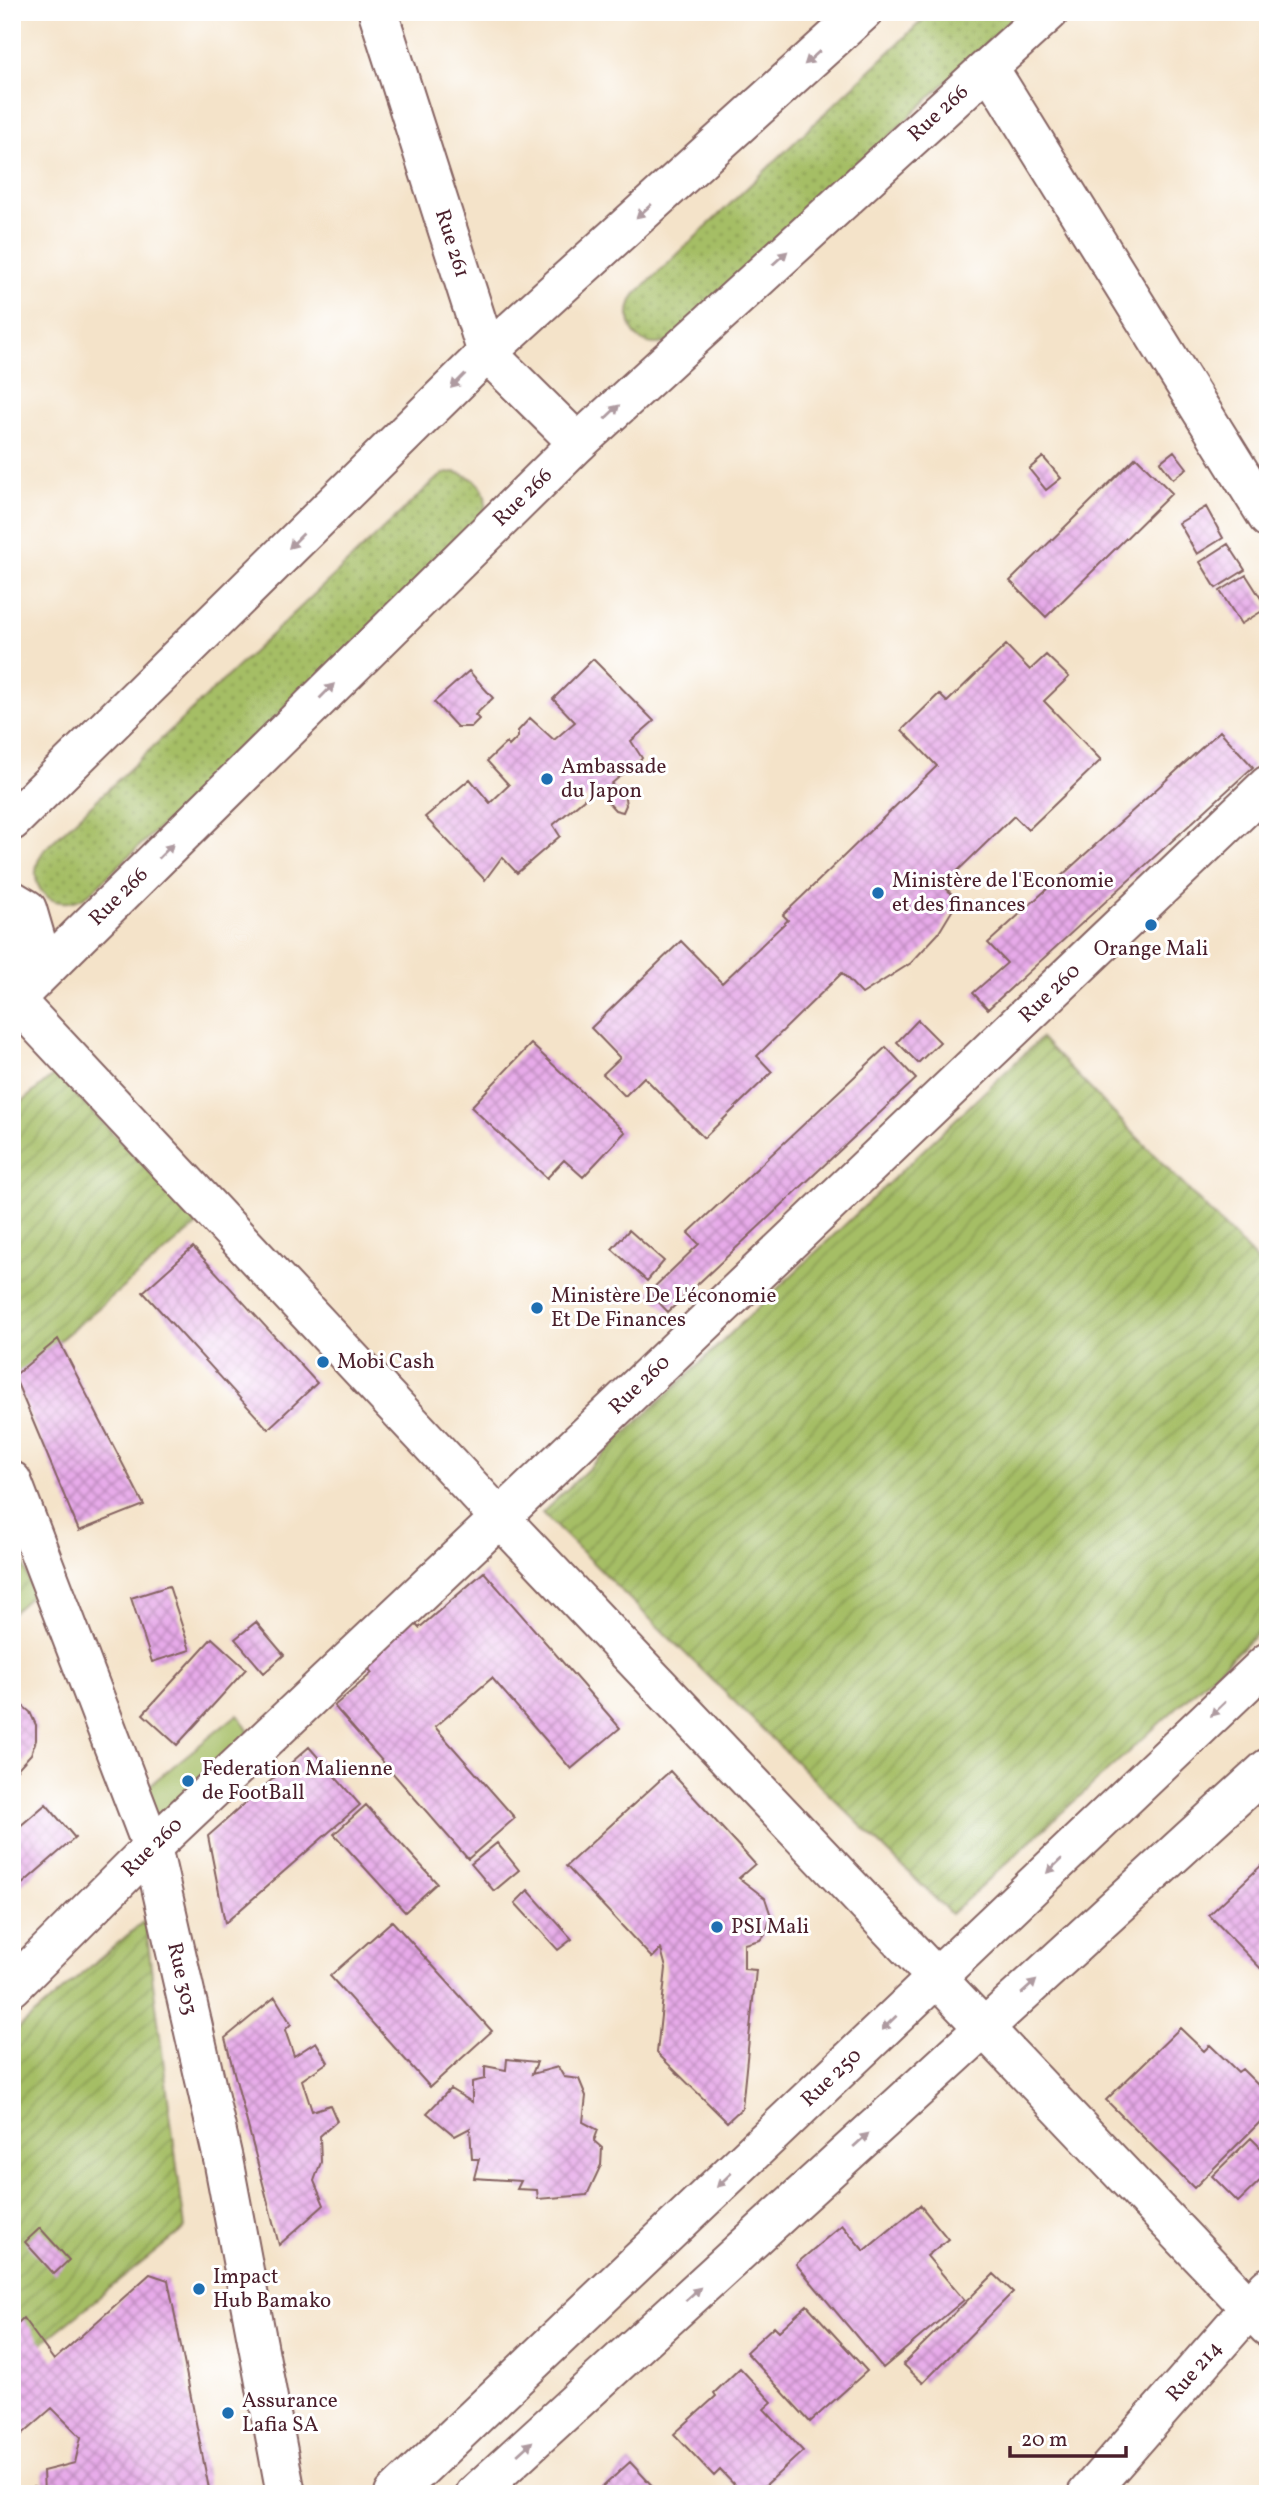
<svg xmlns="http://www.w3.org/2000/svg" width="1280" height="2506" font-family="Vollkorn,serif">
<style>
.grass{fill:url(#grass-dots);stroke:#786e48;stroke-width:2}
.garden{fill:url(#garden-furrows);stroke:#786e48;stroke-width:2}
.pitch{fill:#a5be65;stroke:#786e48;stroke-width:2}
.building{fill:url(#building-cross-hatch)}
.lines{fill:none;stroke-linecap:round;stroke-linejoin:round}
.minor-casing{stroke:#866462;stroke-width:42}
.major-casing{stroke:#866462;stroke-width:42}
.minor{stroke:#fff;stroke-width:38}
.major{stroke:#fff;stroke-width:38}
.oneway{fill:#ae9aa0}
.poi-dot{fill:#1f6fb2;stroke:#fff;stroke-width:2.5}
.labels{text-anchor:middle;dominant-baseline:central;stroke-width:6;stroke-linejoin:round;paint-order:stroke}
.street-label{font-size:21px;fill:#4a1f2b;stroke:#fff}
.poi-label{font-size:21px;fill:#4a1f2b;stroke:#fff;text-anchor:start}
</style>
<defs>
<pattern id="grass-dots" width="8" height="8" patternUnits="userSpaceOnUse" patternTransform="scale(1.75)"><rect width="8" height="8" fill="#a5be65"/><path d="M2 2h.1M6 6h.1" fill="none" stroke="#889a53" stroke-width="1.8" stroke-linecap="round"/></pattern>
<pattern id="garden-furrows" width="10" height="10" patternUnits="userSpaceOnUse" patternTransform="scale(1.75)"><rect width="10" height="10" fill="#a5be65"/><path d="M-1 1l2-2M0 10L10 0M9 11l2-2" fill="none" stroke="#889a53"/></pattern>
<pattern id="building-cross-hatch" width="8" height="8" patternUnits="userSpaceOnUse" patternTransform="scale(1.75)"><rect width="8" height="8" fill="#e7aae9"/><path d="M0 0l8 8M0 8l8-8" fill="none" stroke="#bd8abd"/></pattern>
</defs>
<rect width="100%" height="100%" fill="#fff"/>
<filter id="ink" filterUnits="userSpaceOnUse"><feTurbulence type="fractalNoise" baseFrequency=".0143" numOctaves="2"/><feDisplacementMap in="SourceGraphic" scale="14" xChannelSelector="R" yChannelSelector="G"/><feConvolveMatrix kernelMatrix="1 2 1 2 8 2 1 2 1" color-interpolation-filters="sRGB"/></filter>
<filter id="wash" filterUnits="userSpaceOnUse"><feTurbulence type="fractalNoise" baseFrequency=".00686" numOctaves="4" result="noise"/><feDisplacementMap in="SourceGraphic" scale="28" xChannelSelector="R" yChannelSelector="G"/><feGaussianBlur stdDeviation="1.57" result="paint"/><feColorMatrix in="noise" values="0 0 0 0 0 0 0 0 0 0 0 0 0 0 0 0 0 1.4 0 .05"/><feComposite in="paint" operator="in"/></filter>
<g filter="url(#wash)">
<rect width="100%" height="100%" fill="#f4e3c9"/>
<path class="grass" d="M931,12H1019L677,339C670,341 662,345 654,344C629,342 623,313 635,295Z
M454,472C484,478 494,499 478,525L89,894C53,919 19,883 45,849L435,480L444,474Z"/>
<path class="garden" d="M1041,1038L1268,1272V1624L951,1914L542,1513Z
M55,1074L200,1223L12,1380V1110Z
M12,1527L33,1594L12,1613Z
M145,1920L185,2228L12,2367V2034Z"/>
<path class="pitch" d="M238,1714L258,1747L163,1830L135,1797Z"/>
<g id="blocks">
<path class="building" d="M1174,451L1187,468L1173,479L1160,462Z
M1043,457L1061,478L1046,490L1029,469Z
M1136,457L1172,493L1046,617L1010,581Z
M1206,507L1223,538L1197,554L1179,523Z
M1228,544L1245,570L1216,588L1200,562Z
M1246,575L1267,608L1241,624L1220,591Z
M1006,645L1030,670L1046,655L1069,677L1044,701L1101,760L1028,830L1014,816L943,885L958,901L938,934L911,963L862,994L842,973L757,1056L772,1072L704,1138L644,1077L625,1096L603,1074L620,1058L591,1028L681,941L722,983L788,920L783,915L937,766L902,730L939,694L947,702Z
M593,659L654,721L631,741L642,758L611,784L625,798L626,805L623,812L615,810L596,789L553,825L560,836L517,873L502,857L485,880L425,817L470,779L490,803L509,785L487,761L506,743L509,746L518,737V731L530,718L554,740L575,722L553,699Z
M469,671L493,698L475,715L479,719L471,727H457L434,702Z
M1220,731L1253,767L988,1009L973,993L1007,963L988,943Z
M918,1020L940,1042L918,1063L897,1042Z
M531,1044L625,1132L583,1177L564,1160L547,1178L471,1107Z
M886,1047L916,1079L668,1312L649,1292L699,1244L688,1233Z
M629,1230L664,1261L647,1281L612,1249Z
M193,1247L317,1383L268,1429L143,1292Z
M58,1339L144,1505L79,1531L14,1376Z
M484,1572L620,1728L571,1769L492,1678L435,1727L515,1818L468,1859L334,1706L372,1673L359,1657L407,1615L419,1628Z
M169,1586L190,1650L152,1662L131,1598Z
M256,1622L284,1655L264,1673L235,1639Z
M212,1638L246,1669L177,1745L143,1714Z
M12,1697L30,1712L36,1725V1740L31,1754L12,1775Z
M309,1747L360,1805L225,1923L208,1836Z
M670,1771L755,1864L739,1878L765,1898L771,1916L766,1933L760,1940L744,1944V1969L756,1970L742,2108L727,2122L657,2053L666,1968L661,1949L652,1958L566,1866Z
M46,1804L75,1838L21,1885L12,1874V1833Z
M366,1805L437,1883L405,1912L334,1834Z
M497,1843L519,1870L494,1891L471,1864Z
M1267,1860L1268,1969L1264,1972L1209,1915Z
M528,1890L572,1939L558,1950L515,1903Z
M392,1921L492,2031L430,2087L330,1976Z
M275,1997L291,2024L285,2030L294,2056L316,2042L328,2062L302,2080L312,2111L330,2105L337,2121L320,2136L321,2162L314,2181L324,2205L279,2245L225,2038Z
M1180,2028L1204,2051L1210,2045L1238,2072L1242,2069L1268,2095V2114L1194,2188L1106,2100Z
M507,2059L537,2062L532,2074L558,2067L564,2077L579,2079L586,2096L583,2122L598,2130L594,2141L602,2148L601,2165L587,2195L538,2199L537,2190L517,2189L521,2181L474,2178L479,2159H472L470,2128L455,2136L427,2113L450,2089L472,2102V2082L485,2079V2066L506,2070Z
M1251,2138L1268,2155V2173L1238,2202L1212,2176Z
M920,2205L948,2239L927,2256L964,2300L883,2368L796,2264L842,2225L864,2251Z
M40,2228L69,2260L54,2274L25,2242Z
M150,2274L168,2280L210,2494H28L34,2486L44,2493L43,2471L75,2463L81,2437L52,2408L12,2443V2329L23,2318L54,2360Z
M994,2274L1013,2292L923,2383L903,2364Z
M807,2305L867,2371L810,2422L746,2352L774,2326L779,2331Z
M740,2368L772,2402L764,2409L803,2451L756,2494H743L720,2470L714,2476L674,2434L716,2396L714,2393Z
M630,2462L660,2494H595Z"/>
</g>
</g>
<g filter="url(#ink)">
<use href="#blocks" fill-opacity="0" stroke="#866462" stroke-width="2"/>
<g class="lines">
<defs>
<g id="minor">
<path id="s1" d="M378,12L487,353L578,443"/>
<path d="M989,68L1268,518"/>
<path d="M12,900L27,909L41,957L18,994"/>
<path d="M15,1000L500,1518L1268,2327"/>
<path id="s2" d="M12,1481L152,1847L223,2159L286,2494"/>
<path id="s3" d="M12,1987L152,1847L500,1518L1268,785"/>
<path id="s4" d="M394,2494L1268,1662"/>
<path d="M475,2494L1268,1768"/>
<path id="s5" d="M1087,2494L1268,2287"/>
</g>
<g id="major">
<path d="M12,821L487,353L863,12"/>
<path id="s6" d="M12,1002L578,443L1049,12"/>
</g>
</defs>
<use href="#minor" class="minor-casing"/>
<use href="#major" class="major-casing"/>
<use href="#minor" class="minor"/>
<use href="#major" class="major"/>
</g>
<defs><path id="oneway-solid" d="M-6-.8H1V-3.2L6.5 0L1 3.2V.8H-6Z" transform="scale(1.75)"/></defs>
<g class="oneway">
<use href="#oneway-solid" transform="translate(812 58) rotate(138)"/>
<use href="#oneway-solid" transform="translate(644 211) rotate(138)"/>
<use href="#oneway-solid" transform="translate(780 258) rotate(-42)"/>
<use href="#oneway-solid" transform="translate(458 381) rotate(135)"/>
<use href="#oneway-solid" transform="translate(612 412) rotate(-43)"/>
<use href="#oneway-solid" transform="translate(296 541) rotate(135)"/>
<use href="#oneway-solid" transform="translate(327 691) rotate(-45)"/>
<use href="#oneway-solid" transform="translate(166 851) rotate(-45)"/>
<use href="#oneway-solid" transform="translate(1218 1709) rotate(136)"/>
<use href="#oneway-solid" transform="translate(1054 1866) rotate(136)"/>
<use href="#oneway-solid" transform="translate(1029 1987) rotate(-42)"/>
<use href="#oneway-solid" transform="translate(889 2023) rotate(136)"/>
<use href="#oneway-solid" transform="translate(861 2140) rotate(-42)"/>
<use href="#oneway-solid" transform="translate(724 2180) rotate(136)"/>
<use href="#oneway-solid" transform="translate(693 2294) rotate(-42)"/>
<use href="#oneway-solid" transform="translate(525 2448) rotate(-42)"/>
</g>
</g>
<g class="poi-dot">
<circle cx="547" cy="779" r="7"/>
<circle cx="878" cy="893" r="7"/>
<circle cx="1151" cy="925" r="7"/>
<circle cx="537" cy="1308" r="7"/>
<circle cx="323" cy="1362" r="7"/>
<circle cx="188" cy="1781" r="7"/>
<circle cx="717" cy="1927" r="7"/>
<circle cx="199" cy="2289" r="7"/>
<circle cx="228" cy="2413" r="7"/>
</g>
<g class="labels">
<g class="street-label">
<text stroke="none"><textPath href="#s6" startOffset="1284">Rue 266</textPath></text>
<text stroke="none"><textPath href="#s1" startOffset="243">Rue 261</textPath></text>
<text stroke="none"><textPath href="#s6" startOffset="718">Rue 266</textPath></text>
<text stroke="none"><textPath href="#s6" startOffset="150">Rue 266</textPath></text>
<text stroke="none"><textPath href="#s3" startOffset="1437">Rue 260</textPath></text>
<text stroke="none"><textPath href="#s3" startOffset="870">Rue 260</textPath></text>
<text stroke="none"><textPath href="#s3" startOffset="198">Rue 260</textPath></text>
<text stroke="none"><textPath href="#s2" startOffset="527">Rue 303</textPath></text>
<text stroke="none"><textPath href="#s4" startOffset="604">Rue 250</textPath></text>
<text stroke="none"><textPath href="#s5" startOffset="163">Rue 214</textPath></text>
</g>
<g class="poi-label">
<text x="561" y="767">Ambassade<tspan x="561" dy="24">du Japon</tspan></text>
<text x="892" y="881">Ministère de l'Economie<tspan x="892" dy="24">et des finances</tspan></text>
<text x="1151" y="949" text-anchor="middle">Orange Mali</text>
<text x="551" y="1296">Ministère De L'économie<tspan x="551" dy="24">Et De Finances</tspan></text>
<text x="337" y="1362">Mobi Cash</text>
<text x="202" y="1769">Federation Malienne<tspan x="202" dy="24">de FootBall</tspan></text>
<text x="731" y="1927">PSI Mali</text>
<text x="213" y="2277">Impact<tspan x="213" dy="24">Hub Bamako</tspan></text>
<text x="242" y="2401">Assurance<tspan x="242" dy="24">Lafia SA</tspan></text>
</g>
</g>
<rect width="1280" height="2506" fill="none" stroke="#fff" stroke-width="42"/>
<path d="M1010 2446v10h116v-10" fill="none" stroke="#4a1f2b" stroke-width="3.5"/>
<text x="1021" y="2446" font-size="21" fill="#4a1f2b" stroke="#ffffff" stroke-width="5" paint-order="stroke">20 m</text>
</svg>
